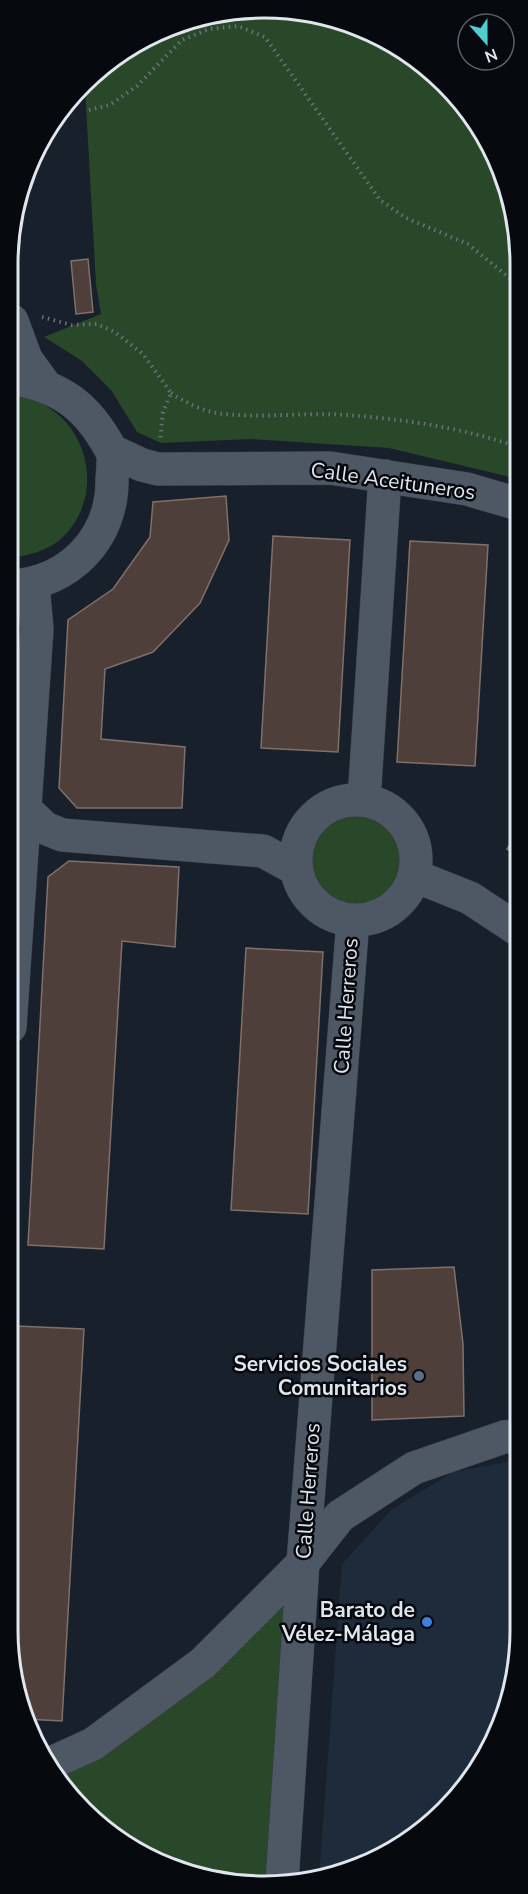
<svg xmlns="http://www.w3.org/2000/svg" width="528" height="1894" font-family="'Nunito Sans',sans-serif">
<style>
.built{fill:#1e2b3a}
.green{fill:#29482a}
.building{fill:#4f3f3a;stroke:#816f6a;stroke-width:1.5}
.lines{fill:none;stroke-linecap:round;stroke-linejoin:round}
.minor-casing{stroke:#343a43;stroke-width:34}
.path{stroke:#6a717b;stroke-width:4;stroke-dasharray:1.5 4.5;stroke-linecap:butt}
.minor{stroke:#4e5864;stroke-width:33}
.service-dot{fill:#5c6f8a;stroke:#06090e;stroke-width:2}
.shop-dot{fill:#3f7fe0;stroke:#06090e;stroke-width:2}
.labels{text-anchor:middle;dominant-baseline:central;stroke-width:5;stroke-linejoin:round;paint-order:stroke}
.street-label{font-size:21px;fill:#e0e6ed;stroke:#06090e}
.poi-label{font-size:21px;font-weight:bold;fill:#e0e6ed;stroke:#06090e;text-anchor:end}
.rim{fill:none;stroke:#e0e6ed;stroke-width:3}
</style>
<rect width="100%" height="100%" fill="#17202b"/>
<path class="built" d="M516,1460V1680L477,1772L420,1834L331,1878L319,1879L342,1564L391,1510L453,1472Z"/>
<path class="green" d="M314,12L392,42L457,95L501,166L518,231V479L389,448L252,439L161,443L137,432L111,390L82,361L44,337L101,314L96,284L85,88L121,51L214,13Z
M12,396C80,400 112,485 65,535C51,550 30,555 11,558Z
M309 858a47 47 0 1 1 94 0a47 47 0 1 1-94 0Z
M288,1589L276,1883L247,1886L150,1860L71,1799L55,1774Z"/>
<path class="building" d="M88,259L93,312L76,314L71,261Z
M226,496L229,540L200,603L153,652L105,669L101,739L185,747L182,808H77L59,788L68,620L113,589L150,537L153,502Z
M273,536L350,540L338,752L261,748Z
M410,541L488,545L475,766L397,762Z
M517,833V855L507,849Z
M69,861L179,867L175,947L122,941L104,1249L28,1245L48,877Z
M246,948L323,952L308,1214L231,1210Z
M454,1267L463,1344L464,1416L372,1420V1270Z
M16,1326L84,1329L62,1721L25,1719L8,1630V1461Z"/>
<g class="lines">
<defs>
<path id="minor" d="M12,321L26,359L44,384
M12,378C61,387 87,405 111,450C115,457 112,473 112,481C112,539 69,582 13,586
M112,451L142,465L158,469L330,468L467,489L518,504
M364,800L385,476
M296 860a60 60 0 1 1 120 0a60 60 0 1 1-120 0Z
M25,809L45,828L62,835L263,851L296,869
M415,876L470,898L517,929
M10,1027L37,629L33,585
M49,1764L93,1744L203,1663L303,1563L340,1516L414,1468L504,1437L516,1436
M282,1882L303,1563L353,920"/>
</defs>
<use href="#minor" class="minor-casing"/>
<path class="path" d="M89,110L110,105L137,86L182,40L209,29L238,26L265,37L380,200L406,218L468,244L518,285
M42,317L72,325L97,324L115,332L143,354L171,393L163,412L160,441
M171,393C185,402 200,410 217,413C258,419 304,412 346,415C403,419 464,428 518,447
M9,1265L19,1266"/>
<use href="#minor" class="minor"/>
</g>
<circle class="service-dot" cx="419" cy="1376" r="6"/>
<circle class="shop-dot" cx="427" cy="1622" r="6"/>
<g class="labels">
<g class="street-label">
<text transform="translate(393 481) rotate(8)">Calle Aceituneros</text>
<text transform="translate(346 1006) rotate(-86)">Calle Herreros</text>
<text transform="translate(308 1491) rotate(-86)">Calle Herreros</text>
</g>
<g class="poi-label">
<text x="407" y="1364">Servicios Sociales<tspan x="407" dy="24">Comunitarios</tspan></text>
<text x="415" y="1610">Barato de<tspan x="415" dy="24">Vélez-Málaga</tspan></text>
</g>
</g>
<path d="M0 0H528V1894H0ZM264 18H264A246 246 0 0 1 510 264V1630A246 246 0 0 1 264 1876H264A246 246 0 0 1 18 1630V264A246 246 0 0 1 264 18Z" fill="#06090e" fill-rule="evenodd"/>
<path class="rim" d="M264 18H264A246 246 0 0 1 510 264V1630A246 246 0 0 1 264 1876H264A246 246 0 0 1 18 1630V264A246 246 0 0 1 264 18Z"/>
<g transform="translate(486 42) rotate(159)"><circle r="28" fill="#06090e" stroke="#5d6167" stroke-width="1.5"/>
<path d="M0-4.5L10 22L0 15L-10 22Z" fill="#52cdcf"/>
<text y="-9" font-size="16" font-weight="bold" text-anchor="middle" fill="#e0e6ed">N</text>
</g>
</svg>
